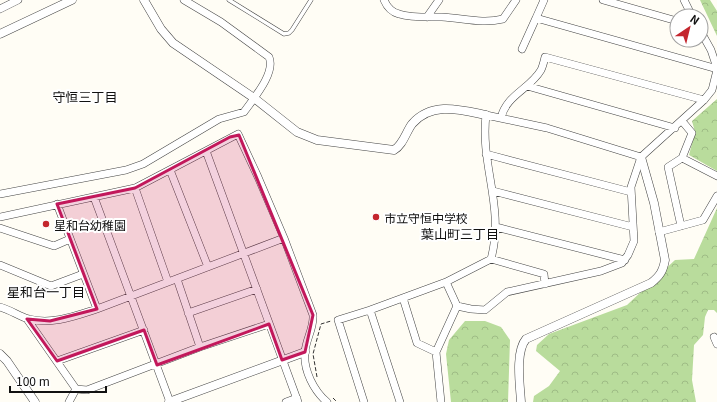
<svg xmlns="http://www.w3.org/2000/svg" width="717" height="402" font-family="Georgia,'Noto Sans JP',serif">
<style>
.forest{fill:url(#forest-crowns)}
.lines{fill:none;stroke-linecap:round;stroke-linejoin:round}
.service-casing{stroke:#444;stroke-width:4.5}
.minor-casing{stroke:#444;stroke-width:8}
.tertiary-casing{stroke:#444;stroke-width:9}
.path{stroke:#333;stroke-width:1;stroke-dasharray:4 2;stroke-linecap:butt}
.service{stroke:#fff;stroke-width:3.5}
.minor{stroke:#fff;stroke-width:7}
.tertiary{stroke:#fff;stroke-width:8}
.marked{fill:#c2185b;fill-opacity:0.2;stroke:#c2185b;stroke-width:3;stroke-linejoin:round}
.poi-dot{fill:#c4262e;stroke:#fff;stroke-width:1.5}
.labels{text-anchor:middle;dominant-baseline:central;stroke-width:4;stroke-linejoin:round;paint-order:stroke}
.poi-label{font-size:12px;fill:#111;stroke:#fff;text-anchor:start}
.neighbourhood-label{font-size:13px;fill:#111;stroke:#fff}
</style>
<defs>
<pattern id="forest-crowns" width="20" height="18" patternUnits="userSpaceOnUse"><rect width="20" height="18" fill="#b9dc9c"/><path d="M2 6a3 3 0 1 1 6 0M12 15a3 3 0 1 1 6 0" fill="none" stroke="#9ebc85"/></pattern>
</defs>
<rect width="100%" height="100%" fill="#fffdf5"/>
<path class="forest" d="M700,0H710L717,11V36Z
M717,99V171L689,155L695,132L692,121Z
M717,208V313L714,310H708L705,317L703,335L694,345L692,380L696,402H533L534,396L549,386L560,371L536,351L537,345L549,334L627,305L675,260L694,259Z
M465,321H485L501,327L510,340L508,402H451L446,354L449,340Z"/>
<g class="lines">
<defs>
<path id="service" d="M229,0L284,34L289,33L292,30L311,0"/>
<path id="minor" d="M384,0C387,7 391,12 399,14C412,18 428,17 442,17C463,18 482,24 503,19L516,0
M544,0L536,18L717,69
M603,0L677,21
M684,0L692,16
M0,9L18,0
M427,17L439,0
M701,32L711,50L717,68
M522,49L536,18
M527,86L675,128
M501,118C506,95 530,89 541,70C543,66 544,61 545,57L704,100
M206,151L298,402
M486,154L631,192
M682,158L692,133L682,121
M170,170L208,267
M135,188L168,282
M493,191L633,227
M0,194L126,170L143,164L219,119L244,112C253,99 276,73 269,57L221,22L184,0
M94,197L170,402
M57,204L97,309
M0,217L135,188L238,134L258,177L284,238L313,315C314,328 306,339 305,352C303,370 314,391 327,402
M681,226L668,167L682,158L717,176
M496,227L625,260
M0,228L54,246L70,239
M659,232L703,220L717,196
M491,259C505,207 480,166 486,115L547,128L641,157
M0,265L51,286L83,274
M177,279L200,347
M403,298L417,343L436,352
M457,306L471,309L485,310L507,292L601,271L622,263L628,255L634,241L631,187L641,157L704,100L712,90L717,70
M0,307C11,310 20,317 29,319C52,325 75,316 97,309L284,238
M370,310L400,402
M188,313L257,289
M27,319L76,389
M714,337L717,344
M57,361L144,330
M76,389L87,390L200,347L269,324
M69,402L76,389
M286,402L297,398
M364,402L338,320L370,310L446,282L491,259L544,274L545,284
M441,402L436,352L457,306L446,282"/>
<path id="tertiary" d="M144,0L161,29L173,43L254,98L297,132L317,140L394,150C403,145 406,132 412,124C432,101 461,110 486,115
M0,34L72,0
M0,354L7,361L35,402
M169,402L305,352
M521,402C520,385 515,352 526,339L651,283C660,276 663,271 665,260L654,203L641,157"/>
</defs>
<use href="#service" class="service-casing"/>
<use href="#minor" class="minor-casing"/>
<use href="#tertiary" class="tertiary-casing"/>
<path class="path" d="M317,377L313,354L321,324L331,321
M333,398L337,402"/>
<use href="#service" class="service"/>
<use href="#minor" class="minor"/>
<use href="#tertiary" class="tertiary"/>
</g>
<path class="marked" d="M239,135L313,315L305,352L282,360L269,324L157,365L144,330L57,361L27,319L50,321L97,309L57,204L135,188L230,137Z"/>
<g class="poi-dot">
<circle cx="376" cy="217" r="4"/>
<circle cx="46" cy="224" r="4"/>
</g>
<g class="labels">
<g class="poi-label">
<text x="384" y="217">市立守恒中学校</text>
<text x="54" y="224">星和台幼稚園</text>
</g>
<g class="neighbourhood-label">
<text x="85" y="96">守恒三丁目</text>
<text x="460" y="233">葉山町三丁目</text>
<text x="46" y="291">星和台一丁目</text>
</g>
</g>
<g transform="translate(689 28) rotate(35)"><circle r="19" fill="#ffffff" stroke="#a0a0a0"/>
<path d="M0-3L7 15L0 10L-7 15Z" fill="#c4262e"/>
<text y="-6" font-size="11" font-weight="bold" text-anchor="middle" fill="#111111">N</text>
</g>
<path d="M10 386v6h96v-6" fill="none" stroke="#111111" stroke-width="2"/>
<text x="16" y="386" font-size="12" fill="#111111" stroke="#ffffff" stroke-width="3" paint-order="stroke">100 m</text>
</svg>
